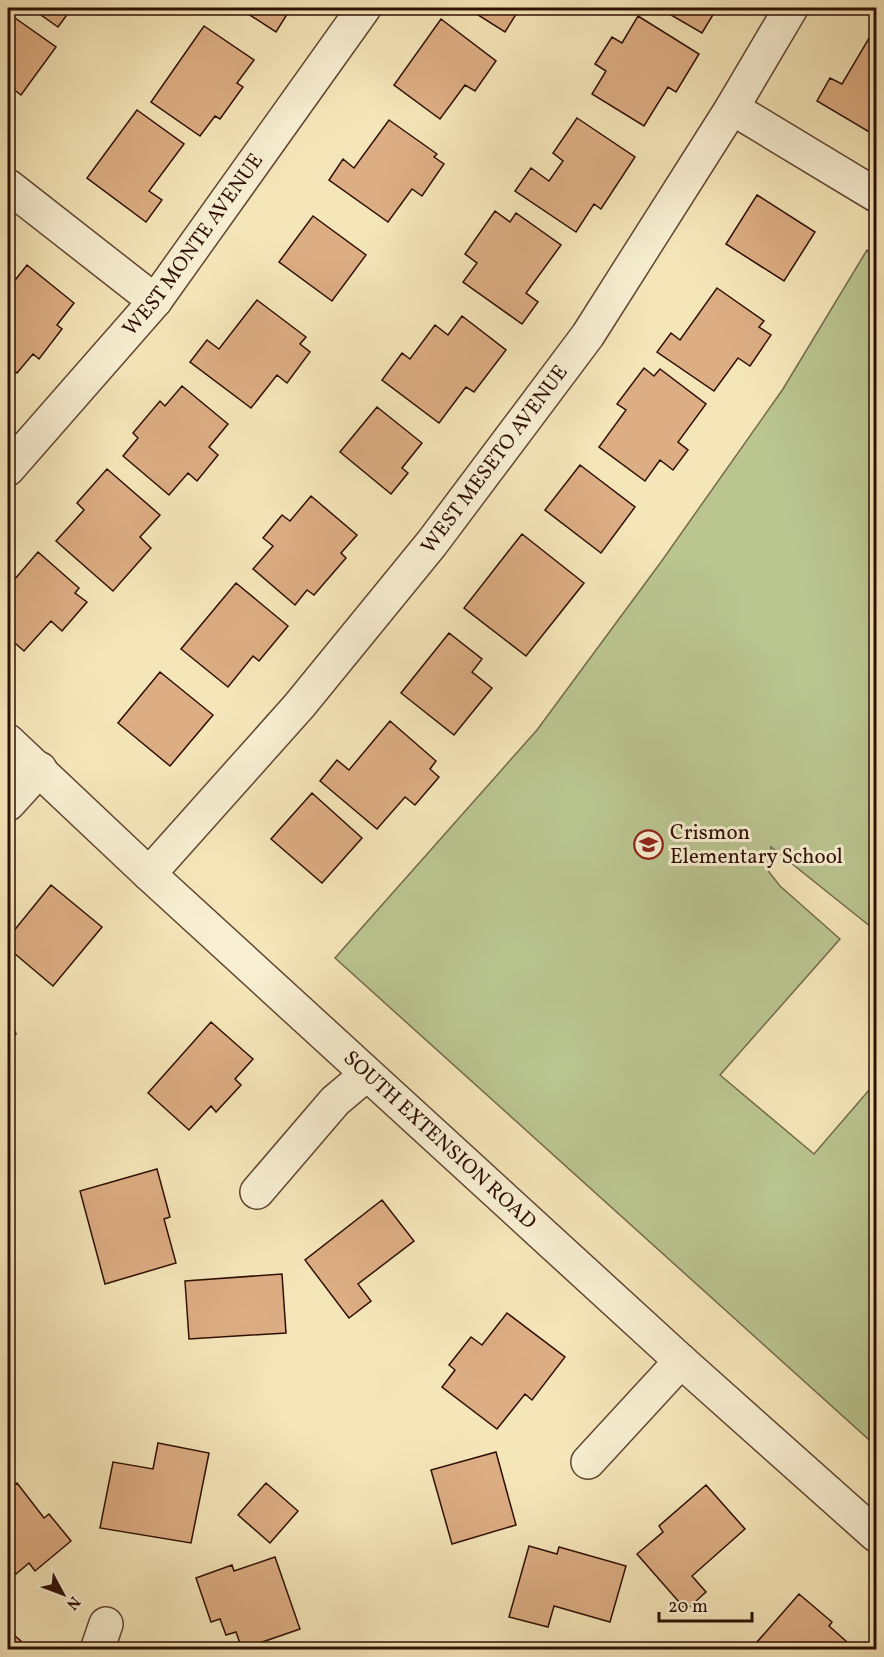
<svg xmlns="http://www.w3.org/2000/svg" width="884" height="1657" font-family="Vollkorn,serif">
<style>
.green{fill:#bac590;stroke:#746a4a;stroke-width:1.5}
.building{fill:#ddad83;stroke:#2f0f04;stroke-width:1.5}
.lines{fill:none;stroke-linecap:round;stroke-linejoin:round}
.minor-casing{stroke:#604531;stroke-width:36}
.minor{stroke:#f8efd2;stroke-width:33}
.labels{text-anchor:middle;dominant-baseline:central;stroke-width:6;stroke-linejoin:round;paint-order:stroke}
.street-label{font-size:21px;fill:#2f0f04;stroke:#f8efd2}
.poi-label{font-size:21px;fill:#2f0f04;stroke:#f8efd2;text-anchor:start}
</style>
<rect width="100%" height="100%" fill="#f5e6b9"/>
<filter id="stains"><feTurbulence type="fractalNoise" baseFrequency=".00333" numOctaves="4"/><feColorMatrix values="0 0 0 0 .2 0 0 0 0 .09 0 0 0 0 .02 0 0 0 .5 -.17"/></filter>
<radialGradient id="worn" r=".72"><stop offset=".6" stop-color="#630" stop-opacity="0"/><stop offset="1" stop-color="#630" stop-opacity=".3"/></radialGradient>
<path class="green" d="M867,250L876,256V478L874,481L876,484V931L771,847L769,872L780,886L840,939L720,1075L814,1154L876,1082V1446L335,958L537,730L661,562L783,389Z"/>
<path class="building" d="M31,8H72L58,27Z
M239,8H291L276,32Z
M467,8H520L505,32Z
M659,8H717L702,33Z
M8,13L56,47L21,95L8,85Z
M638,16L699,54L676,92L668,87L644,126L592,94L606,71L595,64L612,37L622,43Z
M441,19L496,61L475,91L465,85L440,119L394,85Z
M204,26L254,60L237,83L243,87L220,119L215,116L200,136L151,102Z
M872,33L876,36V136L817,101L830,78L842,84Z
M137,110L184,144L149,191L162,200L146,222L87,178Z
M577,118L635,157L601,209L594,204L576,232L515,191L531,168L549,181L563,161L553,153Z
M389,120L437,154L434,157L444,164L422,196L412,189L388,222L329,180L343,159L354,168Z
M757,195L815,232L784,281L726,244Z
M495,211L510,222L516,213L561,245L526,293L538,302L522,324L463,282L477,263L465,254Z
M313,216L366,255L332,301L279,262Z
M27,265L74,303L57,325L62,329L39,359L33,354L17,373L8,365V289Z
M717,288L764,321L759,327L771,335L750,366L738,358L714,391L657,352L671,333L680,340Z
M257,300L306,337L300,344L310,352L287,383L277,375L251,408L190,362L207,340L219,349Z
M462,316L506,350L474,392L466,387L439,423L382,380L402,353L410,359L435,325L448,335Z
M644,368L654,376L660,369L706,404L678,442L688,450L673,470L660,460L645,481L599,447L626,410L617,404Z
M182,386L228,424L209,447L218,455L197,481L188,473L169,495L123,456L138,438L133,433L160,401L165,406Z
M377,407L422,443L402,468L408,473L391,494L340,452Z
M580,465L635,507L601,553L545,510Z
M107,469L160,515L140,537L151,548L113,591L56,541L84,510L77,503Z
M311,496L357,535L341,553L346,558L314,595L307,590L295,605L253,569L273,546L263,538L282,515L290,521Z
M522,534L584,583L526,656L464,608Z
M38,552L79,588L75,593L87,602L62,631L51,621L24,651L8,637V587Z
M236,583L288,626L259,661L253,656L228,687L181,649Z
M449,633L482,659L472,672L492,688L454,735L401,693Z
M160,672L213,715L170,766L118,723Z
M390,721L436,761L430,769L439,777L415,805L405,797L377,829L320,781L337,760L349,770Z
M312,793L362,838L322,883L271,839Z
M51,885L102,927L53,986L8,948V938Z
M8,1017L16,1034L8,1038Z
M211,1022L253,1059L235,1079L241,1085L216,1112L211,1106L189,1130L148,1093Z
M157,1169L170,1217L164,1219L176,1263L105,1284L80,1191Z
M382,1200L414,1241L358,1284L371,1301L349,1318L305,1260Z
M282,1274L286,1333L189,1339L185,1281Z
M507,1313L565,1357L532,1400L525,1394L497,1429L442,1387L455,1370L449,1365L471,1337L482,1345Z
M158,1443L209,1453L191,1543L100,1528L113,1462L153,1469Z
M496,1452L516,1525L452,1544L431,1470Z
M17,1483L44,1518L49,1514L71,1541L35,1571L29,1563L16,1574L11,1567L8,1570V1490Z
M266,1483L298,1511L270,1543L238,1515Z
M706,1485L745,1529L692,1576L706,1592L686,1610L637,1554L663,1532L659,1526Z
M529,1546L557,1554L559,1547L626,1566L610,1622L554,1606L548,1627L509,1617Z
M275,1557L300,1629L242,1649L236,1632L226,1635L220,1619L211,1622L196,1578L232,1565L234,1571Z
M799,1594L832,1622L829,1626L856,1650H750Z
M8,1630L21,1641L13,1650H8Z"/>
<g class="lines">
<defs>
<g id="minor">
<path d="M732,108L876,195"/>
<path d="M8,186L155,301"/>
<path id="s1" d="M8,469L155,301L364,8"/>
<path id="s2" d="M8,741L149,874L681,1361L876,1535"/>
<path d="M8,804L40,769"/>
<path id="s3" d="M149,874L299,706L432,543L588,335L732,108L791,8"/>
<path d="M257,1192L335,1101L367,1074"/>
<path d="M588,1462L681,1361"/>
<path d="M97,1650L106,1624"/>
</g>
</defs>
<use href="#minor" class="minor-casing"/>
<use href="#minor" class="minor"/>
</g>
<defs>
<symbol id="school-ring" viewBox="-11 -11 22 22"><circle r="9.5" fill="#f8efd2" stroke="#8f2418" stroke-width="1.5"/><path d="M0-5L7-2L0 1L-7-2ZM-4 1L0 2.5L4 1V4Q0 6-4 4Z" fill="#8f2418"/></symbol>
</defs>
<g fill-rule="evenodd">
<use href="#school-ring" x="632" y="828" width="33" height="33"/>
</g>
<g class="labels">
<g class="street-label">
<text stroke="none"><textPath href="#s1" startOffset="291">WEST MONTE AVENUE</textPath></text>
<text stroke="none"><textPath href="#s3" startOffset="540">WEST MESETO AVENUE</textPath></text>
<text stroke="none"><textPath href="#s2" startOffset="588">SOUTH EXTENSION ROAD</textPath></text>
</g>
<g class="poi-label">
<text x="670" y="833">Crismon<tspan x="670" dy="24">Elementary School</tspan></text>
</g>
</g>
<rect width="884" height="1657" fill="none" stroke="#f5e6b9" stroke-width="30"/>
<rect x="9" y="9" width="866" height="1639" fill="none" stroke="#2f0f04" stroke-width="3"/>
<rect x="15" y="15" width="854" height="1627" fill="none" stroke="#2f0f04" stroke-width="1.5"/>
<g transform="translate(63 1594) rotate(131)" stroke="#f8efd2" stroke-width="4.5" paint-order="stroke">
<path d="M0-4.5L10 22L0 15L-10 22Z" fill="#2f0f04"/>
<text y="-9" font-size="16" font-weight="bold" text-anchor="middle" fill="#2f0f04">N</text>
</g>
<path d="M659 1612v9h93v-9" fill="none" stroke="#2f0f04" stroke-width="3"/>
<text x="668" y="1612" font-size="18" fill="#2f0f04" stroke="#f8efd2" stroke-width="4.5" paint-order="stroke">20 m</text>
<rect width="100%" height="100%" filter="url(#stains)"/>
<rect width="100%" height="100%" fill="url(#worn)"/>
</svg>
